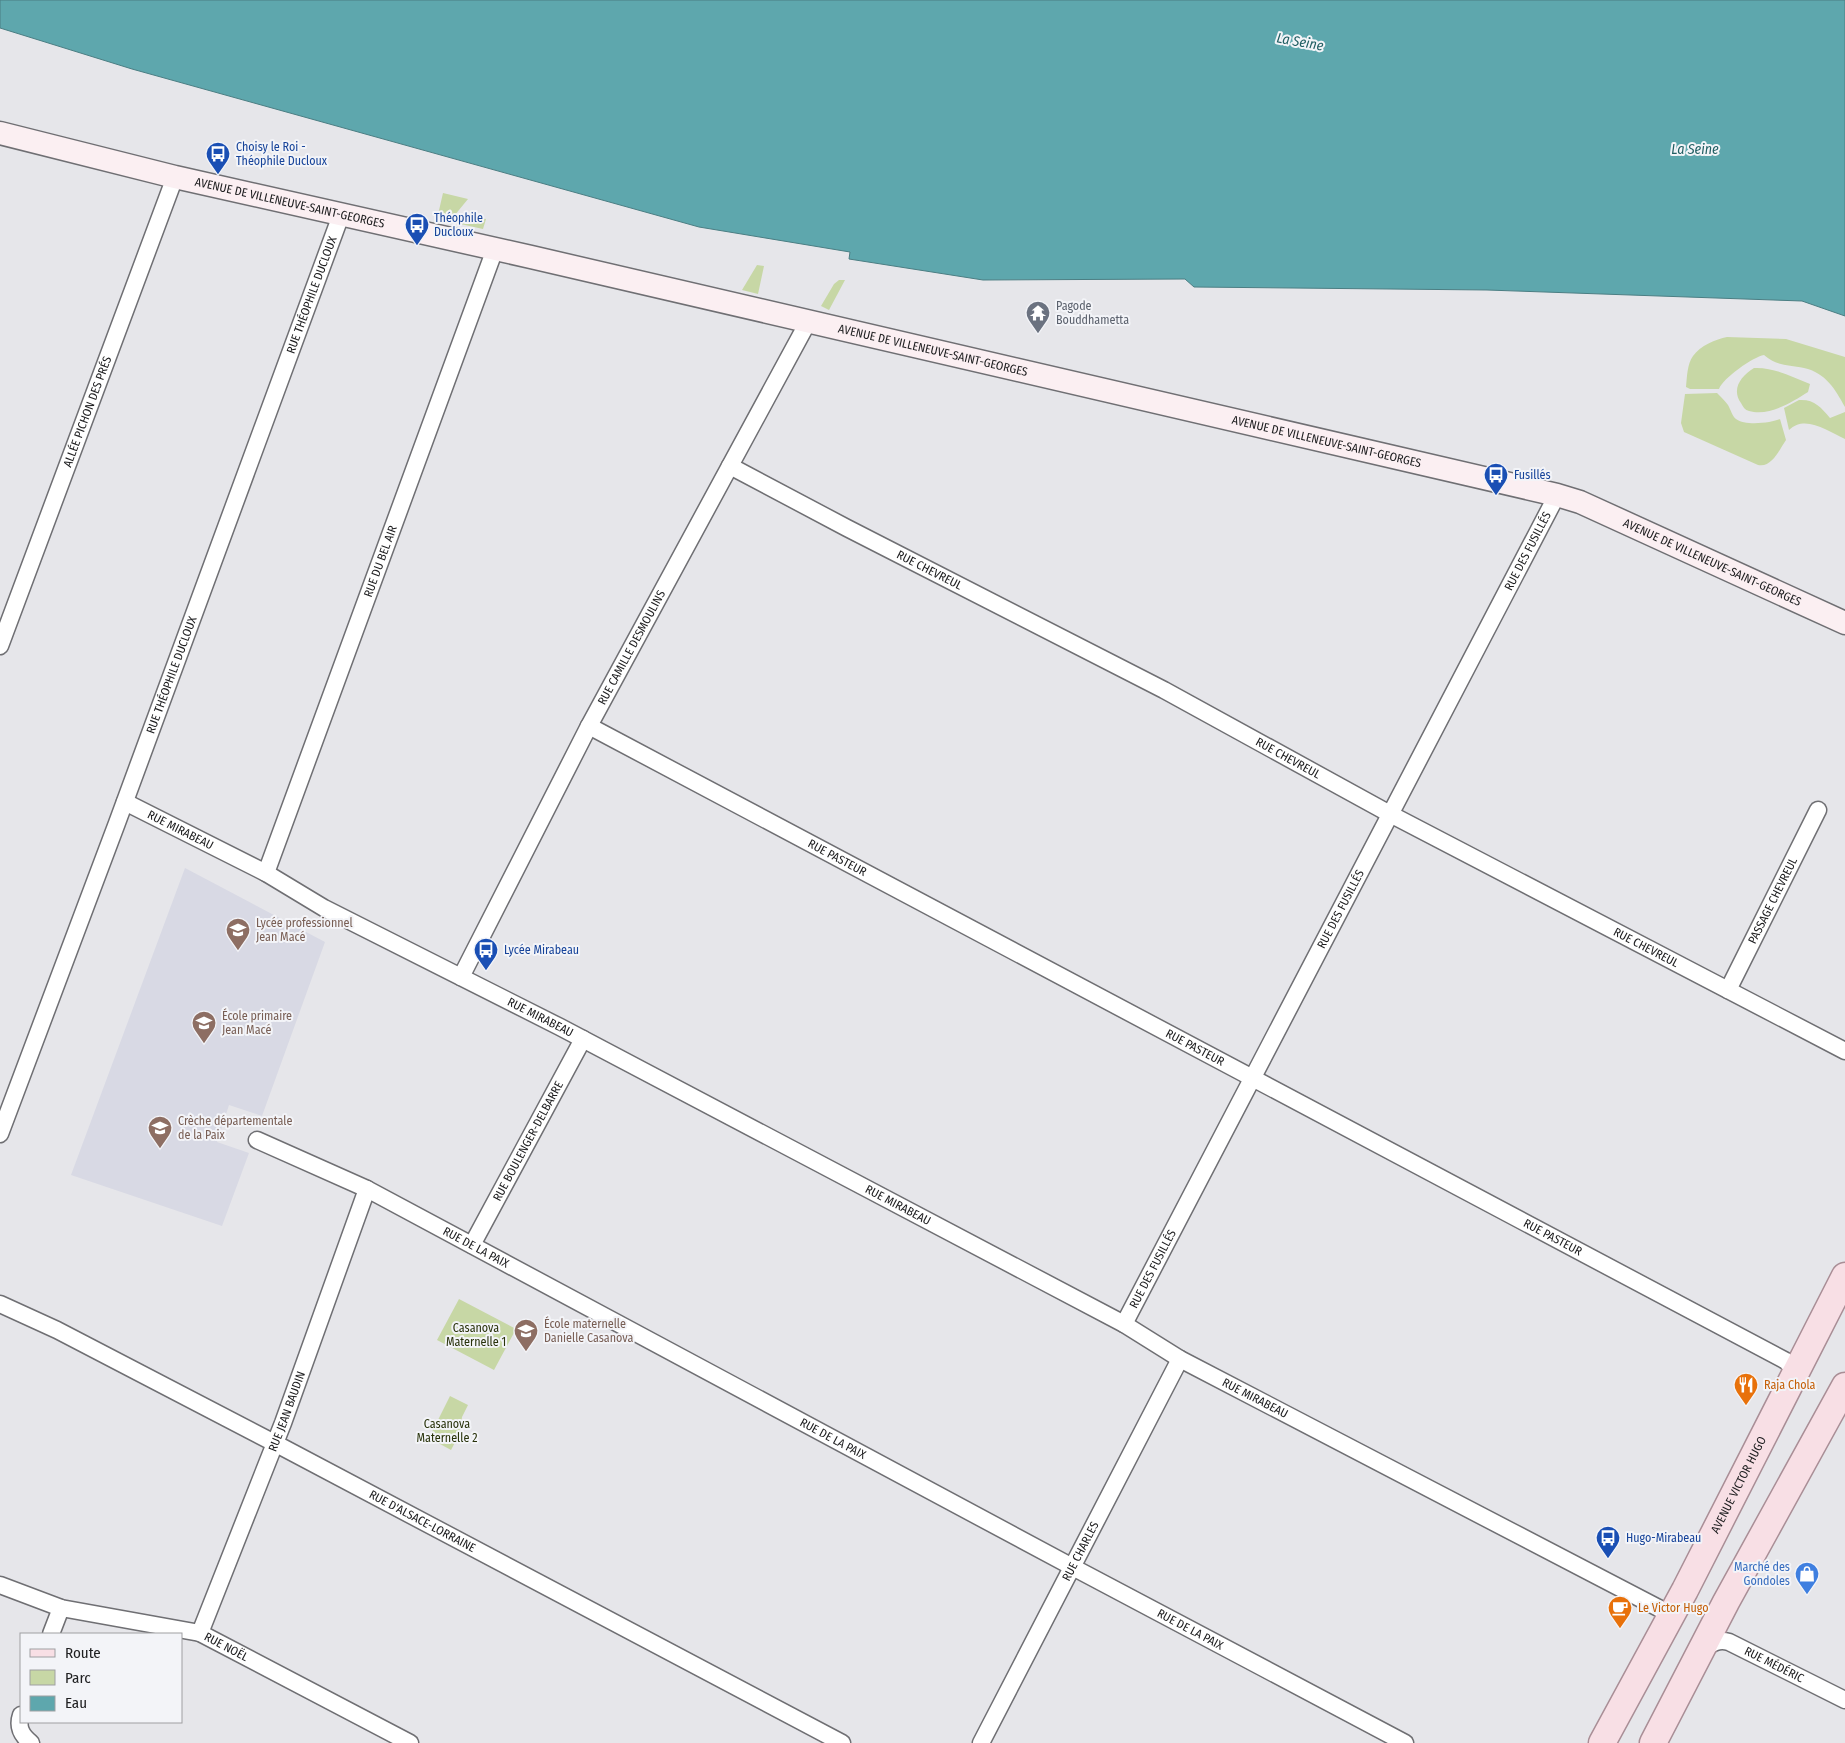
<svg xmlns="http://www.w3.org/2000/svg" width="1845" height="1743" font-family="'Fira Sans Condensed',sans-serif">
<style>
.built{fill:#d8d9e4}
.green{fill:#c7d7a5}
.water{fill:#5ea7ad;stroke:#4b7e83}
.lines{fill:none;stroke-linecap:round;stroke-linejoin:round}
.minor-casing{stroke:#6f6f73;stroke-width:19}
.secondary-casing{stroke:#6f6f73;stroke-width:25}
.primary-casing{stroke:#a98e96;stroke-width:29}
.minor{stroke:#fff;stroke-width:16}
.secondary{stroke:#fbeff2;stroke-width:22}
.primary{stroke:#f8dfe5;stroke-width:26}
.labels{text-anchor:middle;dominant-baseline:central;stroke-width:4;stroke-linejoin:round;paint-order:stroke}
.transit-label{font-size:12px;fill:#164399;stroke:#f3f4f8;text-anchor:start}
.street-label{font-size:12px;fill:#202022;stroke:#f3f4f8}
.worship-label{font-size:12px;fill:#5b616d;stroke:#f3f4f8;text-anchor:start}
.education-label{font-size:12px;fill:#785e54;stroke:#f3f4f8;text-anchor:start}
.park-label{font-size:12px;fill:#28320a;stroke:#f3f4f8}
.food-label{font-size:12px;fill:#c56008;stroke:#f3f4f8;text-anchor:start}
.shop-label{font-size:12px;fill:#366cbe;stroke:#f3f4f8;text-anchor:end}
.water-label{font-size:14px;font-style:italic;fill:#215f63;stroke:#f3f4f8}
</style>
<rect width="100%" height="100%" fill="#e6e6ea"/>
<path class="built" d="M185,868L325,942L262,1116L229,1105L217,1142L249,1153L222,1226L71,1175Z"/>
<path class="green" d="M443,193L468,199L450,221L437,219Z
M464,214L486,219L483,229L456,223Z
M757,265L764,266L758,294L742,290Z
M839,280H845L829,310L821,306L834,284Z
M1727,337L1786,339L1845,357V407C1835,389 1826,373 1804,368C1788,364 1778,367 1764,355C1753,357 1723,378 1719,389H1690L1686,387C1687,378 1687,364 1693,356C1700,346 1716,339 1727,337Z
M1754,368C1774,367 1792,377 1810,384L1808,392C1792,402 1769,417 1749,411C1745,410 1743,407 1741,403C1731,389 1741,376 1754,368Z
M1717,393C1721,397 1725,401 1728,405C1731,410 1732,416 1736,419C1745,426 1771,423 1780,419L1786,440C1779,450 1772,468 1758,465L1684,432L1681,423L1685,394Z
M1799,400C1814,399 1821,407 1830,418L1845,412V439C1828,431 1805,414 1789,430L1784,408Z
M459,1299L516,1329L494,1370L437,1340Z
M450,1396L468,1405L462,1417L460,1433L451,1450L429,1438Z"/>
<path class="water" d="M0,0H1845V316L1802,301L1487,290L1194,287L1185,279L983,280L849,259L850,252L699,227L132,69L0,28Z"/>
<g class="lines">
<defs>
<g id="minor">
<path id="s1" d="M730,466L847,528L1164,690L1390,814L1845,1051"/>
<path id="s2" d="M0,646L175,177"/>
<path id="s3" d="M589,726L1786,1361L1792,1367L1794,1374"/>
<path id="s4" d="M125,802L266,873L324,908L560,1027L1124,1324L1180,1359L1670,1614"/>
<path id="s5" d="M266,873L495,249"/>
<path id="s6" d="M461,977L589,726L808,322"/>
<path id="s7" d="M1728,990L1818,810"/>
<path id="s8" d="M0,1134L117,823L341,215"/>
<path id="s9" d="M257,1140L367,1189L1080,1571L1405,1743"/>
<path id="s10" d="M472,1245L583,1039"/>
<path id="s11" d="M0,1304L57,1330L282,1447L842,1743"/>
<path id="s12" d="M1124,1324L1557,495"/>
<path id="s13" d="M0,1585L61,1608L200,1633L410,1743"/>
<path id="s14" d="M200,1633L283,1423L367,1189"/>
<path d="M51,1634L61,1608"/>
<path id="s15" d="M1703,1650C1712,1643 1718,1639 1729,1642L1845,1700"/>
<path d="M21,1715C17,1727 21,1735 31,1743"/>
<path id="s16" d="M981,1743L1180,1359"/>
</g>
<g id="secondary">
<path id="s17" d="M0,133L175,177L531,257L1557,495L1580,502L1845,623"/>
</g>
<g id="primary">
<path id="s18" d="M1602,1743L1685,1590L1845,1276"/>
<path d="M1653,1743L1726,1602L1845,1386"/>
</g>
</defs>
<use href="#minor" class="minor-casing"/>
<use href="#secondary" class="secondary-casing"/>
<use href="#primary" class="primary-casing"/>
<use href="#minor" class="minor"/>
<use href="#secondary" class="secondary"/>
<use href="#primary" class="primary"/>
</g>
<defs>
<symbol id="bus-pin" viewBox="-11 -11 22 30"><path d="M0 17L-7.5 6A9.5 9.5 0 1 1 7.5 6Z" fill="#1a4fb4" stroke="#f3f4f8"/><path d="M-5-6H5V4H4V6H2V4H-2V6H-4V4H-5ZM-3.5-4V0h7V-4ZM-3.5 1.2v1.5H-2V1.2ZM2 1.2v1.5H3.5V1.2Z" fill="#fff"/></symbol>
<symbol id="temple-pin" viewBox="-11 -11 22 30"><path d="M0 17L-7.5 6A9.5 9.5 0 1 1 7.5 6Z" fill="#6b7280" stroke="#f3f4f8"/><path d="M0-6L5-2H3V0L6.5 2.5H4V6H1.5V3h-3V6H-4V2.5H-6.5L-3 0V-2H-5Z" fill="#fff"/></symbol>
<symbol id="school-pin" viewBox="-11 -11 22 30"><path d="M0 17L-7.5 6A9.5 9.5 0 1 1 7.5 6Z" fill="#8d6e63" stroke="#f3f4f8"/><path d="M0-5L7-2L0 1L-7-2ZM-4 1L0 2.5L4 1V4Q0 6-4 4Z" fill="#fff"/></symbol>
<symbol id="restaurant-pin" viewBox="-11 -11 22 30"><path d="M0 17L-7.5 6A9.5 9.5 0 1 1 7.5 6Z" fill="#e8710a" stroke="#f3f4f8"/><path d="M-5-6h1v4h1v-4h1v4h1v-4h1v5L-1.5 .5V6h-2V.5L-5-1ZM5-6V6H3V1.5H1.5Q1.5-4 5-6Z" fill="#fff"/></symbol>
<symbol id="shop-pin" viewBox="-11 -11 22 30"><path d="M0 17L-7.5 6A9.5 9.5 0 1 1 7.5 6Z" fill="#3f7fe0" stroke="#f3f4f8"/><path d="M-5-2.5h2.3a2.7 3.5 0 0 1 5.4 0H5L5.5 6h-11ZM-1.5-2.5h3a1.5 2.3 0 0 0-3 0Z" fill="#fff"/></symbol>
<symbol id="cafe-pin" viewBox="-11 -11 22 30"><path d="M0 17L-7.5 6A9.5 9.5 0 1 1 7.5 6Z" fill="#e8710a" stroke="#f3f4f8"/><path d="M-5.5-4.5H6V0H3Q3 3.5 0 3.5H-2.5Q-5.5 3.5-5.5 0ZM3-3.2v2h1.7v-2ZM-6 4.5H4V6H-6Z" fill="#fff"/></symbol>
</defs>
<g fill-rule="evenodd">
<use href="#bus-pin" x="204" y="140" width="28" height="38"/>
<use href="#bus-pin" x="403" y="211" width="28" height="38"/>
<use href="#temple-pin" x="1024" y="299" width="28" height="38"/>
<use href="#bus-pin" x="1482" y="461" width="28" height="38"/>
<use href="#school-pin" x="224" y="916" width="28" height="38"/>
<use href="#bus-pin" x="472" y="936" width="28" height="38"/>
<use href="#school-pin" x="190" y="1009" width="28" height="38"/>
<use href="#school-pin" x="146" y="1114" width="28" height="38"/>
<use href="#school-pin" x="512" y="1317" width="28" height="38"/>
<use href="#restaurant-pin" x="1732" y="1371" width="28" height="38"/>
<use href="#bus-pin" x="1594" y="1524" width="28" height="38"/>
<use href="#shop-pin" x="1793" y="1560" width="28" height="38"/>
<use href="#cafe-pin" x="1606" y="1594" width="28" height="38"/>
</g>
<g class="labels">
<g class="transit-label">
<text x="236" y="147">Choisy le Roi -<tspan x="236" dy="14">Théophile Ducloux</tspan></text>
<text x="434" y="218">Théophile<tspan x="434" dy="14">Ducloux</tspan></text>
<text x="1514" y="475">Fusillés</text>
<text x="504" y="950">Lycée Mirabeau</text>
<text x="1626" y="1538">Hugo-Mirabeau</text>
</g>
<g class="street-label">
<text stroke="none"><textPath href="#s17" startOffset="298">AVENUE DE VILLENEUVE-SAINT-GEORGES</textPath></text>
<text stroke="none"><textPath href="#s8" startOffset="895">RUE THÉOPHILE DUCLOUX</textPath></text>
<text stroke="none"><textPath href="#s17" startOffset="958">AVENUE DE VILLENEUVE-SAINT-GEORGES</textPath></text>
<text stroke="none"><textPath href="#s2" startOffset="250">ALLÉE PICHON DES PRÉS</textPath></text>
<text stroke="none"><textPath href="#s17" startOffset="1362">AVENUE DE VILLENEUVE-SAINT-GEORGES</textPath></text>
<text stroke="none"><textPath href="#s12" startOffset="872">RUE DES FUSILLÉS</textPath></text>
<text stroke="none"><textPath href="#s5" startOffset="332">RUE DU BEL AIR</textPath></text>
<text stroke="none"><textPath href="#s17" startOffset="1768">AVENUE DE VILLENEUVE-SAINT-GEORGES</textPath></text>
<text stroke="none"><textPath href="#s1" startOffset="225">RUE CHEVREUL</textPath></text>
<text stroke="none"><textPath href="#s6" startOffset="371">RUE CAMILLE DESMOULINS</textPath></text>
<text stroke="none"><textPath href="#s8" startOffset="490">RUE THÉOPHILE DUCLOUX</textPath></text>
<text stroke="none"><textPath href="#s1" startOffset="630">RUE CHEVREUL</textPath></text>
<text stroke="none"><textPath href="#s4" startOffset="62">RUE MIRABEAU</textPath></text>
<text stroke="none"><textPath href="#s3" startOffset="281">RUE PASTEUR</textPath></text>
<text stroke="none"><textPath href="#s7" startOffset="100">PASSAGE CHEVREUL</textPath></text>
<text stroke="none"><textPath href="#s12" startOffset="468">RUE DES FUSILLÉS</textPath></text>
<text stroke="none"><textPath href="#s1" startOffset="1035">RUE CHEVREUL</textPath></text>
<text stroke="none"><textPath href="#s4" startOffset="468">RUE MIRABEAU</textPath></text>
<text stroke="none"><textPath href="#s3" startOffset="686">RUE PASTEUR</textPath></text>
<text stroke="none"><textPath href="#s10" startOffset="118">RUE BOULENGER-DELBARRE</textPath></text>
<text stroke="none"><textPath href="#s4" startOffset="872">RUE MIRABEAU</textPath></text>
<text stroke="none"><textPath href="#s3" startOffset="1091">RUE PASTEUR</textPath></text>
<text stroke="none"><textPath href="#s9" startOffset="244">RUE DE LA PAIX</textPath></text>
<text stroke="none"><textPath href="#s12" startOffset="62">RUE DES FUSILLÉS</textPath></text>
<text stroke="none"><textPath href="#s4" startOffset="1278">RUE MIRABEAU</textPath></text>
<text stroke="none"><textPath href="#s14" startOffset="238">RUE JEAN BAUDIN</textPath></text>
<text stroke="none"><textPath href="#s9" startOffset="649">RUE DE LA PAIX</textPath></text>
<text stroke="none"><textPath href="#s18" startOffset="292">AVENUE VICTOR HUGO</textPath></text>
<text stroke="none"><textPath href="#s11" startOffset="475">RUE D'ALSACE-LORRAINE</textPath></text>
<text stroke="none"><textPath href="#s16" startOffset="216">RUE CHARLES</textPath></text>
<text stroke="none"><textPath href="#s9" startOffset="1054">RUE DE LA PAIX</textPath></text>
<text stroke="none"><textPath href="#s13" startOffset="236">RUE NOËL</textPath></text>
<text stroke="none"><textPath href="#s15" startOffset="79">RUE MÉDÉRIC</textPath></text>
</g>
<g class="worship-label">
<text x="1056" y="306">Pagode<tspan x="1056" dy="14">Bouddhametta</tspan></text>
</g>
<g class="education-label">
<text x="256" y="923">Lycée professionnel<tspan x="256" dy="14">Jean Macé</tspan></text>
<text x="222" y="1016">École primaire<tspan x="222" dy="14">Jean Macé</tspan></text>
<text x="178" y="1121">Crèche départementale<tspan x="178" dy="14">de la Paix</tspan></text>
<text x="544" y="1324">École maternelle<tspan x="544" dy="14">Danielle Casanova</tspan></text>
</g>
<g class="park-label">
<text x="476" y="1328">Casanova<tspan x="476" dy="14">Maternelle 1</tspan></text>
<text x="447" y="1424">Casanova<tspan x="447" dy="14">Maternelle 2</tspan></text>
</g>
<g class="food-label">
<text x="1764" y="1385">Raja Chola</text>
<text x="1638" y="1608">Le Victor Hugo</text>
</g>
<g class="shop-label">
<text x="1790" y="1567">Marché des<tspan x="1790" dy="14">Gondoles</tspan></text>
</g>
<g class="water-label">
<text transform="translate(1300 42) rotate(10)">La Seine</text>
<text x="1695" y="149">La Seine</text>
</g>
</g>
<rect x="20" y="1633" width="162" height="90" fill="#f3f4f8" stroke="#9f9fa2"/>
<rect x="30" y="1649" width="25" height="8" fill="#f8dfe5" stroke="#9f9fa2"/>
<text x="65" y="1658" font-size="15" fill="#202022">Route</text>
<rect x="30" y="1670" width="25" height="15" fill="#c7d7a5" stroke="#9f9fa2"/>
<text x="65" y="1683" font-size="15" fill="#202022">Parc</text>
<rect x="30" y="1696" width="25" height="15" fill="#5ea7ad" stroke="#9f9fa2"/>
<text x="65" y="1708" font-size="15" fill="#202022">Eau</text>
</svg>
